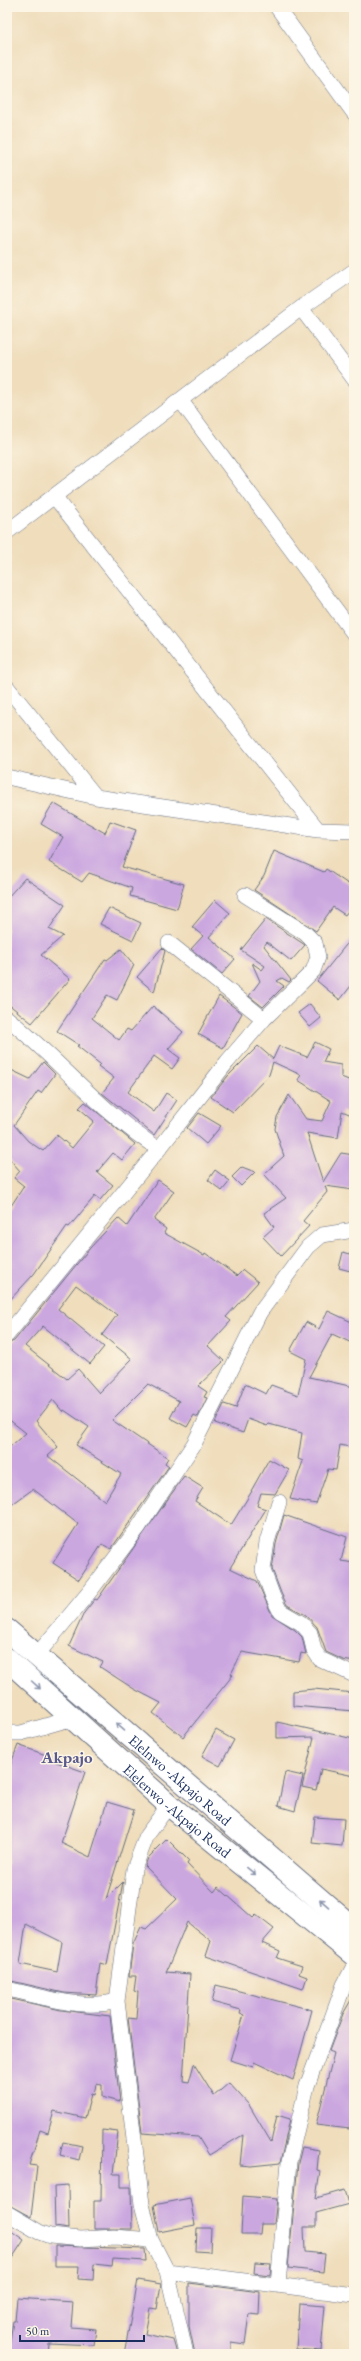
<svg xmlns="http://www.w3.org/2000/svg" width="361" height="2361" font-family="'EB Garamond',serif">
<style>
.building{fill:#cba7e0;fill-rule:evenodd}
.lines{fill:none;stroke-linecap:round;stroke-linejoin:round}
.minor-casing{stroke:#656c7f;stroke-width:16}
.secondary-casing{stroke:#656c7f;stroke-width:24}
.minor{stroke:#fff;stroke-width:15}
.secondary{stroke:#fff;stroke-width:22}
.oneway{stroke:#8d97ae}
.labels{text-anchor:middle;dominant-baseline:central;stroke-width:3;stroke-linejoin:round;paint-order:stroke}
.street-label{font-size:15px;fill:#1b2f5e;stroke:#fcf5e5}
.quarter-label{font-size:17px;font-weight:bold;fill:#59598c;stroke:#fcf5e5}
</style>
<rect width="100%" height="100%" fill="#fcf5e5"/>
<filter id="ink" filterUnits="userSpaceOnUse"><feTurbulence type="fractalNoise" baseFrequency=".025" numOctaves="2"/><feDisplacementMap in="SourceGraphic" scale="8" xChannelSelector="R" yChannelSelector="G"/><feConvolveMatrix kernelMatrix="1 2 1 2 8 2 1 2 1" color-interpolation-filters="sRGB"/></filter>
<filter id="wash" filterUnits="userSpaceOnUse"><feTurbulence type="fractalNoise" baseFrequency=".012" numOctaves="4" result="noise"/><feDisplacementMap in="SourceGraphic" scale="16" xChannelSelector="R" yChannelSelector="G"/><feGaussianBlur stdDeviation="0.9" result="paint"/><feColorMatrix in="noise" values="0 0 0 0 0 0 0 0 0 0 0 0 0 0 0 0 0 1.4 0 .05"/><feComposite in="paint" operator="in"/></filter>
<g filter="url(#wash)">
<rect width="100%" height="100%" fill="#efddbb"/>
<g id="blocks">
<path class="building" d="M53,803L105,833L110,821L136,830L122,867L184,884L177,909L130,896L132,888L89,873L82,882L49,862L63,837L41,824Z
M274,851L324,872L326,869L354,888V903L345,915L333,907L316,931L254,890L264,876Z
M25,878L65,905L49,929L63,936L41,955L70,979L32,1023L7,1003V898Z
M215,900L230,913L209,937L235,959L222,974L191,949L203,936L192,927Z
M109,908L141,923L133,940L100,924Z
M266,919L305,945L291,961L267,942L264,946L291,980L289,982L282,978L277,981L284,986L263,1007L249,996L260,981L252,963L262,970L265,966L241,950Z
M354,935V982L340,1000L317,981Z
M162,948L165,951L154,992L137,977Z
M121,949L134,965L117,1000L107,995L92,1018L119,1040L127,1029L131,1031L153,1006L183,1032L168,1049L180,1058L172,1069L154,1056L128,1092L154,1112L166,1093L177,1100L154,1135L102,1093L114,1078L98,1066L100,1064L77,1046L79,1045L57,1031L105,959L107,960Z
M219,996L242,1013L223,1048L198,1034Z
M310,1004L321,1018L310,1027L298,1013Z
M315,1042L329,1049L323,1062L341,1065V1077L354,1082V1116L342,1111L338,1138L307,1133L323,1182L341,1153L354,1155V1190L325,1186L327,1192L303,1221L309,1226L281,1256L263,1237L274,1227L264,1213L286,1198L264,1174L284,1156L275,1129L277,1117L289,1095L306,1119L322,1121L331,1101L298,1080L301,1075L273,1062L269,1075L233,1112L211,1097L228,1076L258,1046L273,1059L279,1046L307,1057Z
M43,1062L55,1074L41,1093L38,1091L14,1125L28,1141L43,1151L57,1135L72,1148L94,1121L79,1108L85,1102L135,1144L122,1160L113,1153L97,1172L113,1185L100,1200L95,1196L69,1227L67,1226L34,1274L7,1303V1212L24,1186L14,1178L20,1171L7,1156V1068L30,1079Z
M199,1113L221,1126L206,1144L187,1128Z
M242,1167L255,1172L241,1186L232,1177Z
M215,1170L230,1181L222,1191L208,1180Z
M158,1180L174,1191L154,1220L166,1229L164,1233L204,1255L205,1253L237,1276L243,1270L258,1282L226,1317L231,1321L208,1346L224,1361L198,1386L207,1392L204,1397L207,1398L198,1417L194,1415L187,1427L170,1418L179,1401L148,1384L112,1420L168,1458L165,1463L169,1466L111,1549L102,1544L79,1580L53,1563L78,1524L33,1489L7,1508V1449L26,1433L7,1418V1344L14,1341L90,1248L118,1218L127,1226ZM76,1285L117,1315L102,1335L132,1359L99,1393L78,1369L67,1379L25,1346L43,1326L90,1364L104,1347L58,1309ZM53,1400L63,1412L64,1410L89,1427L76,1445L121,1474L105,1501L48,1456L58,1447L36,1421Z
M343,1252L354,1255V1272L339,1268Z
M328,1311L354,1323V1344L332,1334L309,1377L354,1387V1448L340,1445L336,1470L328,1469L316,1504L290,1499L303,1461L298,1459L302,1433L269,1424L267,1426L248,1419L243,1433L215,1423L224,1404L236,1408L245,1384L266,1394L271,1385L298,1395L306,1359L290,1351L306,1322L319,1329Z
M269,1459L289,1470L275,1494L261,1493L257,1506L266,1509L230,1568L257,1581L272,1615L295,1630L302,1637L306,1654L301,1653L299,1662L242,1652L231,1674L233,1675L183,1737L153,1713L161,1703L134,1689L100,1667L103,1662L69,1646L84,1613L95,1599L97,1600L184,1476L203,1488L195,1501L231,1525L252,1491H251Z
M284,1515L347,1537L341,1561L354,1563V1662L343,1660L326,1652L317,1627L306,1615L287,1605L281,1593L272,1569L276,1544Z
M314,1689L354,1693V1711L293,1706V1691Z
M277,1722L354,1739V1776L321,1769L316,1790L302,1787L314,1737L277,1738Z
M216,1730L234,1740L220,1766L202,1756Z
M18,1745L46,1755L45,1758L85,1772L61,1843L90,1857L107,1802L134,1810L106,1899L123,1882L107,1965L100,1963L96,1995L64,1993L7,1980V1774ZM26,1924L62,1942L57,1972L20,1964Z
M285,1772L303,1776L295,1811L278,1806Z
M315,1817L344,1819L342,1846L312,1843Z
M167,1839L189,1861L187,1864L214,1892L218,1887L253,1918L256,1915L274,1929L262,1943L280,1951L277,1958L302,1966L299,1974L307,1977L303,1989L206,1956L211,1941L187,1922L166,1972L190,1974L183,2081L189,2082L194,2064L214,2096L229,2083L249,2105L271,2142L277,2115L290,2119L280,2163L251,2166L240,2165L243,2135L209,2155L198,2137L142,2133L128,2018L136,2019L138,1992L134,1991L136,1976H129L133,1944L141,1927L146,1929L177,1899L145,1866L148,1858Z
M216,1985L312,2010L293,2080L254,2062L253,2067L230,2060L244,2015L240,2014L241,2010L212,2002Z
M354,1995V2099L350,2129L316,2125L334,2053L329,2051L343,2014Z
M7,1998L61,2010L110,2016L120,2102L102,2097V2085L96,2084L94,2095L91,2094L85,2118L54,2111L48,2133L40,2130L29,2165L37,2166L31,2217L7,2204Z
M102,2130L118,2132L113,2174H121V2187H131L132,2229H94V2201H101Z
M63,2142L82,2146L79,2160L60,2155Z
M302,2147L319,2150L317,2170L320,2171L316,2198L345,2190L349,2204L316,2213V2227H304L305,2252L325,2254L323,2272L288,2268L298,2163Z
M68,2185L69,2229L55,2227L54,2186Z
M243,2196L277,2199L274,2224H261L260,2234H241Z
M190,2198L195,2225L159,2232L154,2205Z
M7,2228L24,2240L7,2266Z
M197,2228H211L210,2252L196,2251Z
M55,2246L145,2249L146,2261L113,2259L112,2266L94,2264L93,2280L78,2279L79,2266H55Z
M255,2263L271,2264L270,2275L254,2273Z
M138,2280L161,2284L157,2309L150,2308L145,2334L173,2340L177,2354H124Z
M189,2283L260,2292L259,2315L249,2314L245,2344L231,2342V2354H195L189,2326Z
M17,2298L73,2302L71,2327L96,2329L94,2345L48,2343L47,2354H8L13,2321H15Z
M299,2304L325,2306L321,2351L296,2349Z"/>
</g>
</g>
<g filter="url(#ink)">
<use href="#blocks" fill-opacity="0" stroke="#656c7f" stroke-width="1"/>
<g class="lines">
<defs>
<path id="minor" d="M277,7L354,113
M301,308L354,379
M181,401L354,634
M54,496L318,830
M7,532L301,308L354,271
M7,687L96,797
M7,777L96,797L318,830L354,831
M169,943L264,1019
M7,1018C59,1060 103,1114 159,1149
M7,1335L159,1149L227,1062L264,1019L313,971L318,957L315,943L305,933L245,895
M279,1502L267,1542L263,1570L273,1597L280,1611L301,1623L310,1633L314,1650L320,1659L354,1675
M36,1656L91,1590L138,1528L194,1444L260,1312L308,1247L322,1235L354,1230
M7,1733H21L73,1718
M169,1805L147,1835L134,1869L117,2001L142,2204L151,2240L167,2271L186,2354
M7,1989C42,1996 82,2011 117,2001
M7,2213L39,2232L50,2236L81,2239L115,2237L151,2240
M167,2271L354,2295
M278,2284L289,2162L307,2086L344,1985L354,1966"/>
<g id="secondary">
<path id="s1" d="M7,1630L354,1929"/>
<path id="s2" d="M7,1659L169,1805L354,1955"/>
</g>
</defs>
<use href="#minor" class="minor-casing"/>
<use href="#secondary" class="secondary-casing"/>
<use href="#minor" class="minor"/>
<use href="#secondary" class="secondary"/>
</g>
<defs><path id="oneway-shaft" d="M-6 0H5M1.5-3L5.5 0L1.5 3" fill="none" stroke-width="1.6" stroke-linecap="round" stroke-linejoin="round"/></defs>
<g class="oneway">
<use href="#oneway-shaft" transform="translate(36 1685) rotate(42)"/>
<use href="#oneway-shaft" transform="translate(120 1727) rotate(-139)"/>
<use href="#oneway-shaft" transform="translate(251 1871) rotate(39)"/>
<use href="#oneway-shaft" transform="translate(324 1903) rotate(-139)"/>
</g>
</g>
<g class="labels">
<g class="street-label">
<text stroke="none"><textPath href="#s1" startOffset="229">Elelnwo -Akpajo Road</textPath></text>
<text stroke="none"><textPath href="#s2" startOffset="228">Elelenwo -Akpajo Road</textPath></text>
</g>
<g class="quarter-label">
<text x="67" y="1757">Akpajo</text>
</g>
</g>
<rect width="361" height="2361" fill="none" stroke="#fcf5e5" stroke-width="24"/>
<path d="M20 2335v6h124v-6" fill="none" stroke="#1b2f5e" stroke-width="2"/>
<text x="26" y="2335" font-size="12" fill="#1b2f5e" stroke="#fcf5e5" stroke-width="3" paint-order="stroke">50 m</text>
</svg>
